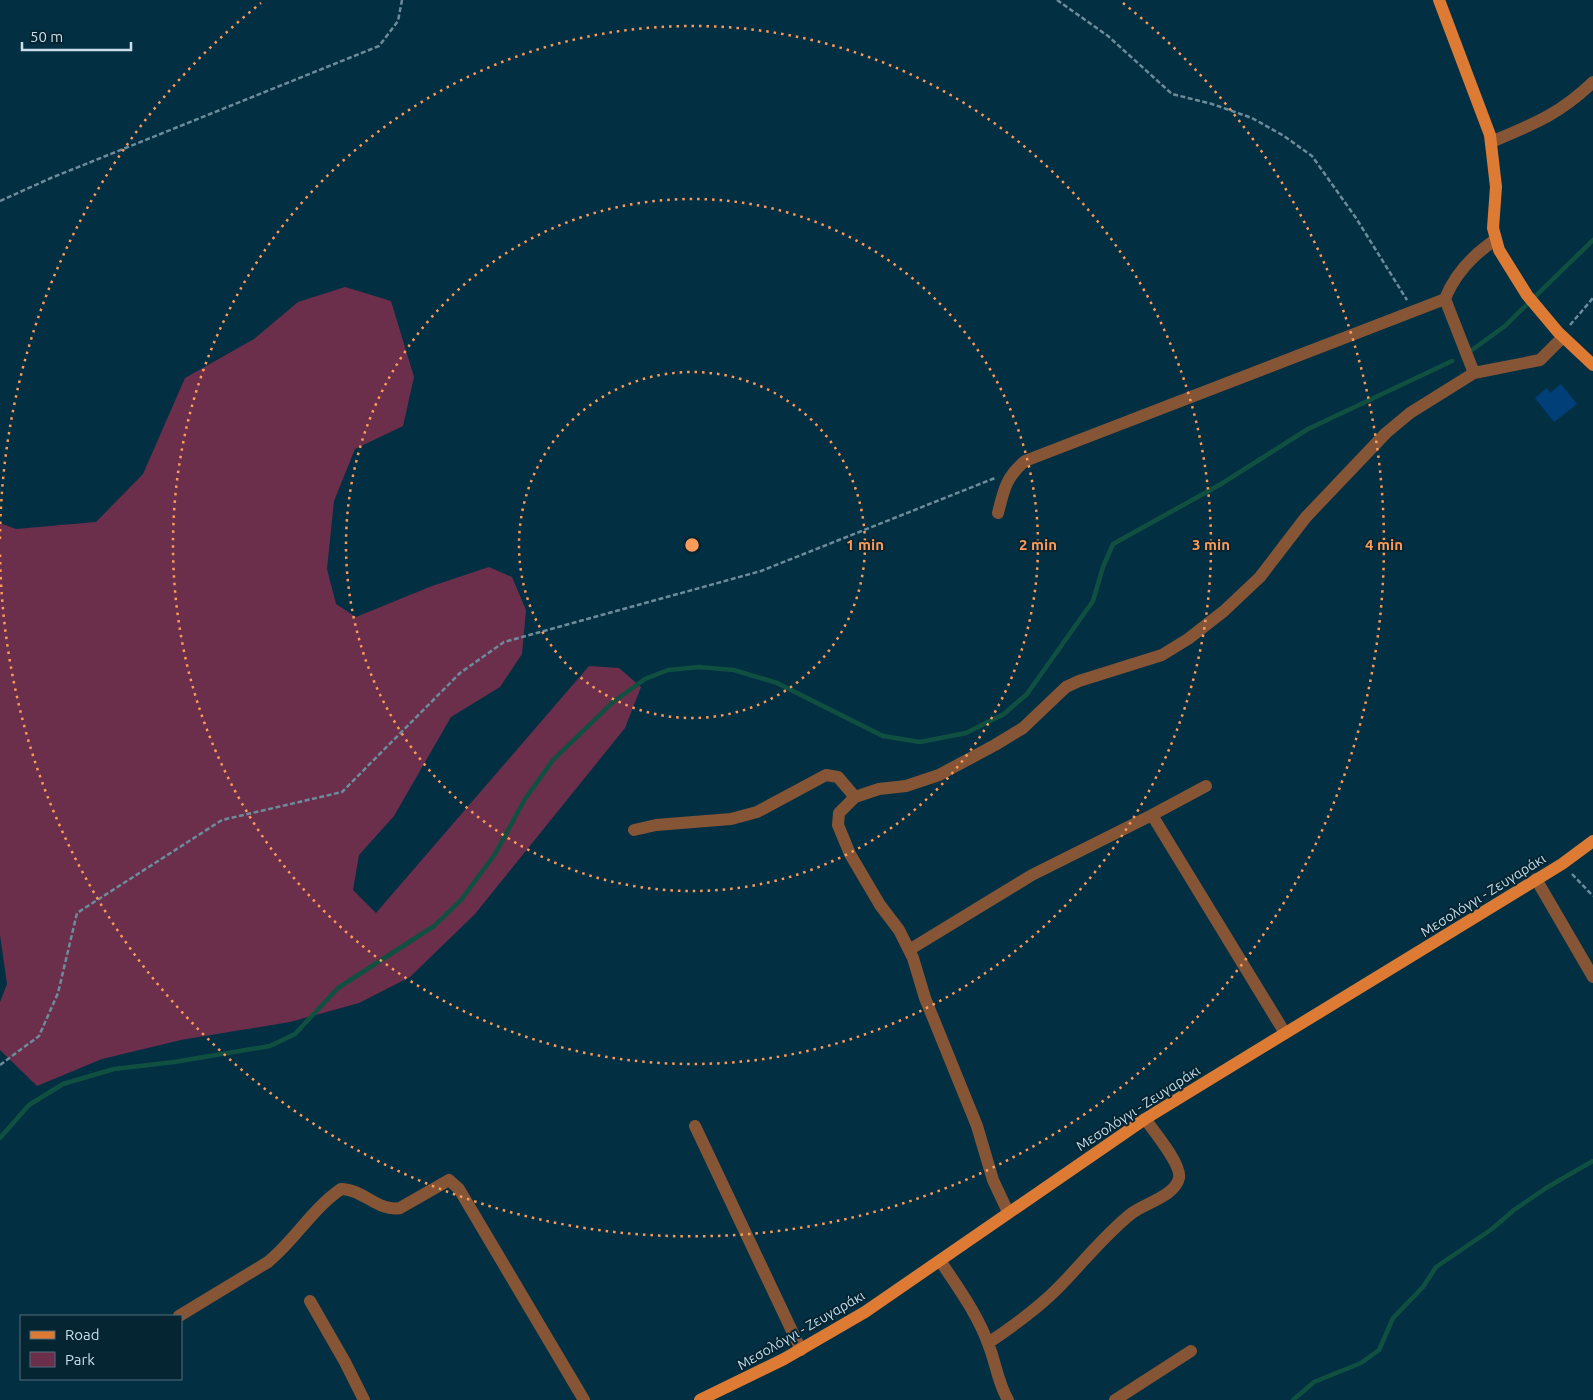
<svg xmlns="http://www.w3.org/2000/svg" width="1593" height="1400" font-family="Ubuntu,sans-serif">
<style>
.green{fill:#6b2f4b}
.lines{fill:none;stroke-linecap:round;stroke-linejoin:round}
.stream{stroke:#105040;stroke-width:4.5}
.building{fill:#003f78}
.path{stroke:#6c8c9b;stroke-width:2.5;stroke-dasharray:5 2.5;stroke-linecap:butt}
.minor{stroke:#855536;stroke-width:12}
.major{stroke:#dd7a34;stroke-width:12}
.ring{fill:none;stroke:#fe9b59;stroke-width:2.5;stroke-dasharray:2.5 5}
.labels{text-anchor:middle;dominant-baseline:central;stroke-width:4;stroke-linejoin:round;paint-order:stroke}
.street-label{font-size:14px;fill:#cadfeb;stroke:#052533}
.centre{fill:#fe9b59;stroke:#052533;stroke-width:2.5}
.ring-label{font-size:15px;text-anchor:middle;font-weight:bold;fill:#fe9b59;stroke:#052533;stroke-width:4;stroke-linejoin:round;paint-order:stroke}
</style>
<rect width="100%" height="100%" fill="#032f42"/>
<path class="green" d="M345,287L391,301L414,377L403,426L355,449L334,501L327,569L336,604L356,617L432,586L489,567L512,577L526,610L522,654L500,687L451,717L394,816L359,855L353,890L376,913L589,666L619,668L641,687L625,728L475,914L410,977L359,1003L290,1022L181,1040L102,1059L37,1086L0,1050V1002L7,984L0,935V523L16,529L96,522L143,474L185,378L254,339L298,302Z"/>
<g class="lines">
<path class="stream" d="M1472,350L1505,326L1593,240
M0,1138L29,1105L63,1084L114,1069L174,1062L270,1046L295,1034L338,988L434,926L461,900L495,854L525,799L553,760L613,702L645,679L668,670L699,667L734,670L777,683L883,736L920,742L966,733L1004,714L1027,694L1093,601L1103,567L1113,544L1221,484L1308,429L1452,361
M1293,1400L1314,1382L1361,1363L1379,1350L1393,1318L1423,1287L1436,1267L1492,1229L1514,1210L1546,1188L1593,1161"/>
</g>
<path class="building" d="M1561,384L1577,404L1554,422L1535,398L1547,388L1550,393Z"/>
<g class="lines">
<path class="path" d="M1057,0L1108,36L1172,94L1212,104L1252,118L1284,136L1312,156L1356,218L1407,300
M0,201L51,178L379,46L398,21L402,0
M1570,325L1593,298
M1572,874L1593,896
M0,1065L39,1036L58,993L77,913L222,820L342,792L460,673L504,642L761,571L995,478"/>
<path class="minor" d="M1491,142C1534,124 1560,114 1593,82
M1445,299L1474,373
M998,513C1004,489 1006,477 1025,461L1445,299C1455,273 1473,255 1495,240
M1152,815L1206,786
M634,830L656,825L731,819L757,812L826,775L838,777L855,797
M1536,879L1593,977
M909,950L1032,875L1152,815L1285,1033
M695,1126L801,1350
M1008,1212L993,1180L977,1126L925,998L913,958L899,930L880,905L850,854L838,825L839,813L855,797L879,789L906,786L939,775L995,745L1023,728L1066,687L1079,681L1162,655L1188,639L1224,611L1260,577L1306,517L1386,433L1410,413L1474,373L1540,360L1563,337
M941,1262C959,1289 978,1315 989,1346C996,1364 998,1383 1008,1400
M310,1301L345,1362L364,1400
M179,1316L268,1262C295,1240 312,1209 341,1189C363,1189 378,1212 400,1208L449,1180L459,1189L584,1400
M988,1343C1012,1327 1036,1310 1057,1289C1082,1264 1103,1236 1132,1213C1145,1203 1175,1196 1179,1178C1182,1165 1153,1130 1145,1119
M1115,1400L1191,1351"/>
<path class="major" d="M1439,0L1490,135L1496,187L1493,228L1499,250L1527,295L1558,332L1593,365
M700,1400L784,1359L865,1312L1145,1119L1562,864L1593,841"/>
</g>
<g class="ring">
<circle cx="692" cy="545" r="173"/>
<circle cx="692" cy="545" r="346"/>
<circle cx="692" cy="545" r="519"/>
<path d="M0 539A692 692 0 0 1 261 3M1123 3A692 692 0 1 1 0 551"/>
</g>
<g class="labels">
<g class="street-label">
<text transform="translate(1483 895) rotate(-32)">Μεσολόγγι - Ζευγαράκι</text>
<text transform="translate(1138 1108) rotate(-33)">Μεσολόγγι - Ζευγαράκι</text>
<text transform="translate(801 1330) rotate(-30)">Μεσολόγγι - Ζευγαράκι</text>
</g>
</g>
<circle cx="692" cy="545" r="8" class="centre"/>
<g class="ring-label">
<text x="865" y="550">1 min</text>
<text x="1038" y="550">2 min</text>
<text x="1211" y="550">3 min</text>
<text x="1384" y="550">4 min</text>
</g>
<rect x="20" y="1315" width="162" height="65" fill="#052533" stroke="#546f7d"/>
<rect x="30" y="1331" width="25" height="8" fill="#dd7a34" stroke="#546f7d"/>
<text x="65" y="1340" font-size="15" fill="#cadfeb">Road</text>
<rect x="30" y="1352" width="25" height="15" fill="#6b2f4b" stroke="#546f7d"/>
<text x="65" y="1365" font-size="15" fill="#cadfeb">Park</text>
<path d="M22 42v8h109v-8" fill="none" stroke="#cadfeb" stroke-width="2.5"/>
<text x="30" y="42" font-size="15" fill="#cadfeb" stroke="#052533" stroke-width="4" paint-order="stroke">50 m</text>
</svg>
